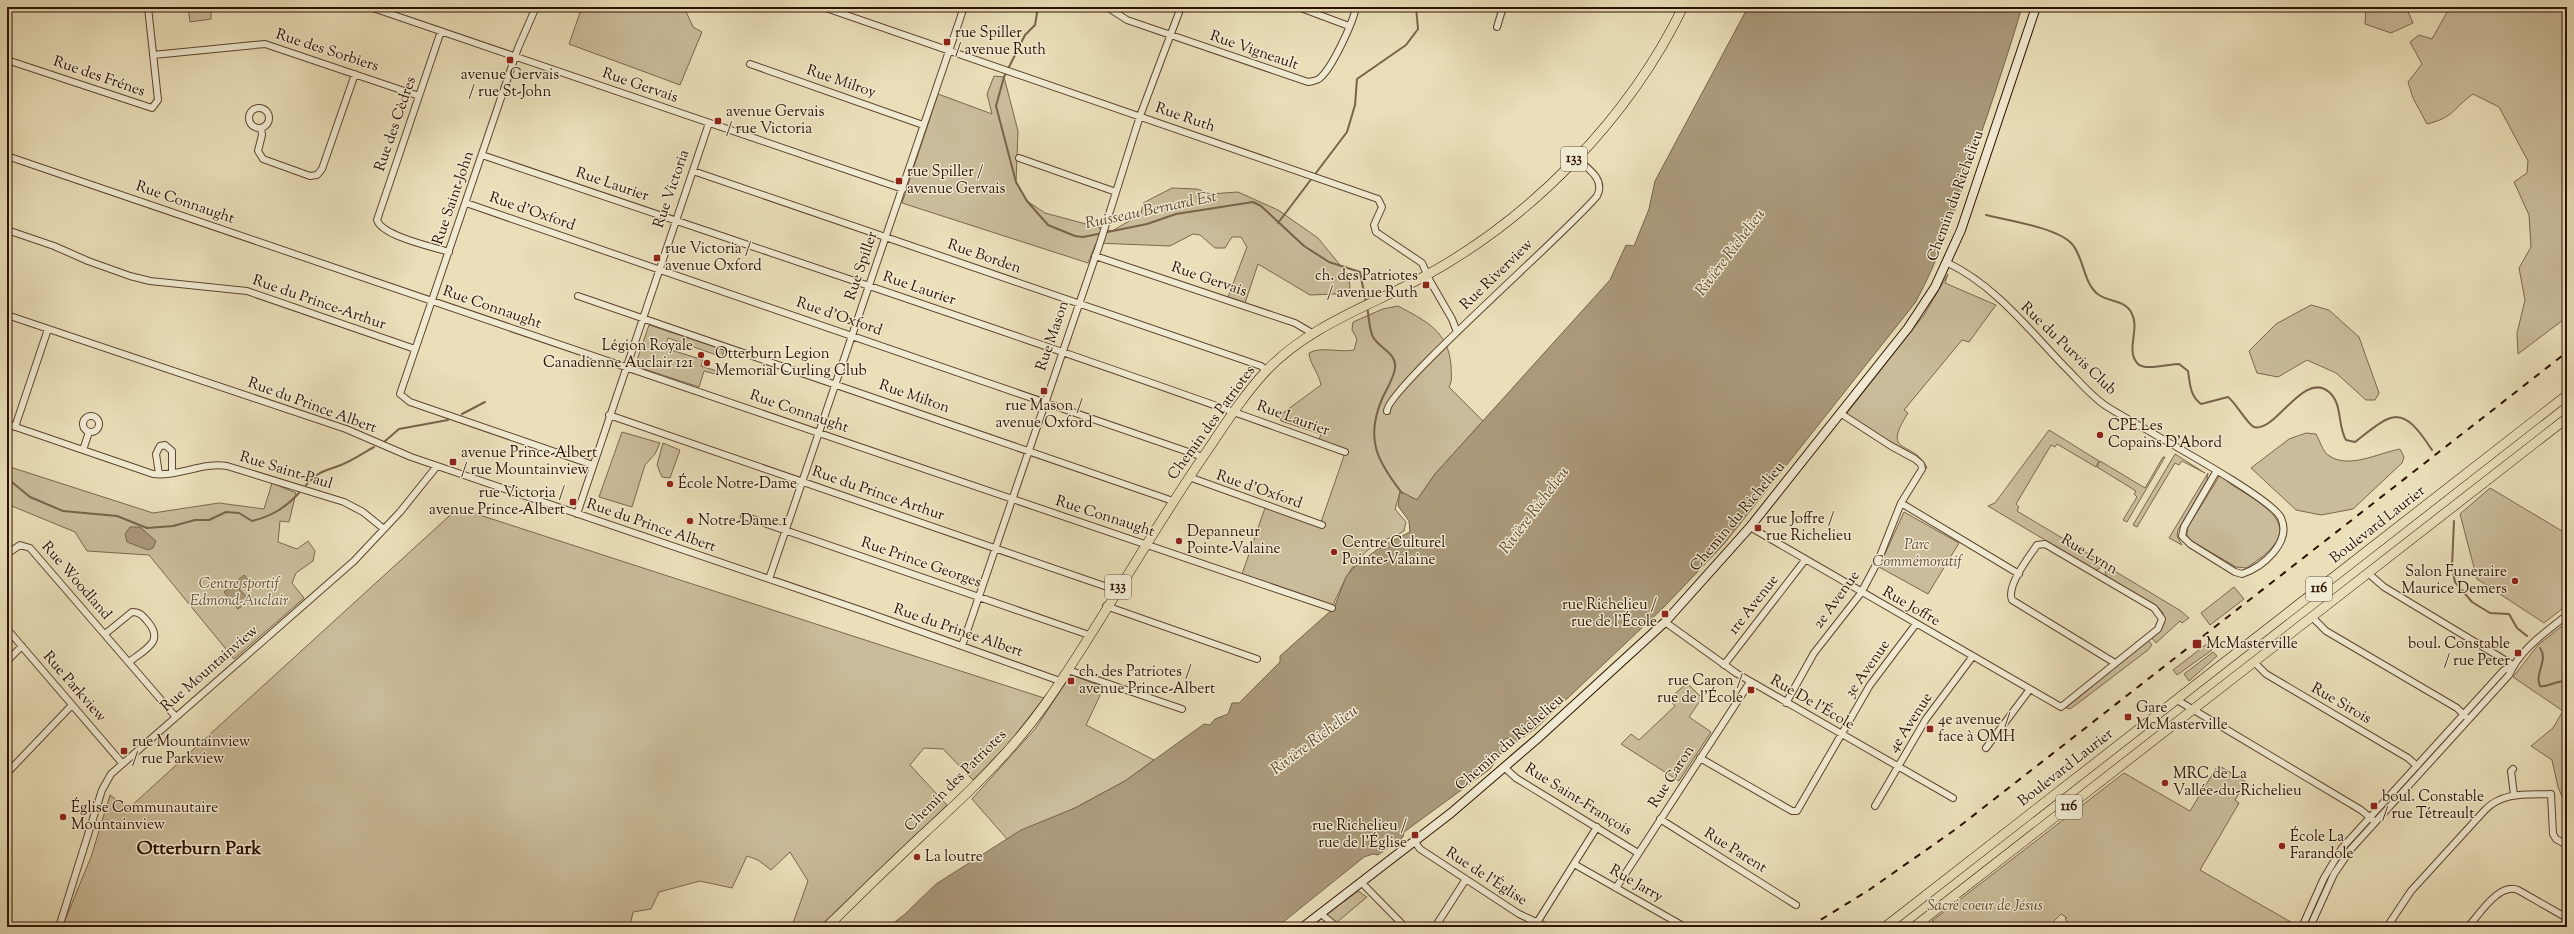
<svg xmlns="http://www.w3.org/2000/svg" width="2574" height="934" font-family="'Sorts Mill Goudy',serif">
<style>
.green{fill:#cabc9a;stroke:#7c664d}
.water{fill:#aa997a;stroke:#786349}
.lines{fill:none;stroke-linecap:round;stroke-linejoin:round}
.stream{stroke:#786349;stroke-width:2}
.minor-casing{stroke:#5c442e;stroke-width:8}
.secondary-casing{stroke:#2d1100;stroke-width:10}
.primary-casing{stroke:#2d1100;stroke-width:10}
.minor{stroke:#f1ead2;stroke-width:6}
.secondary{stroke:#f1ead2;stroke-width:8}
.primary{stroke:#eadfb9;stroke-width:9}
.rail{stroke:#2d1100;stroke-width:2;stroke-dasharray:7 7;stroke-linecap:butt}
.poi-dot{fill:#8f2418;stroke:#f1ead2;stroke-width:1.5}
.labels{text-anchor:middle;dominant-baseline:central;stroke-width:3;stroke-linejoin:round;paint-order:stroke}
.shield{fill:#f1ead2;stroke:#68523f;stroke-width:1}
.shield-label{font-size:14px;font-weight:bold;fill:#2d1100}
.poi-label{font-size:15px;fill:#2d1100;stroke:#f1ead2;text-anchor:start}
.street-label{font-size:15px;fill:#2d1100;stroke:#f1ead2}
.park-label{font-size:15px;font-style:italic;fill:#644d36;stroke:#f1ead2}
.water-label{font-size:16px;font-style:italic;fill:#5f4731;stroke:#f1ead2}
.district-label{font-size:19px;font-weight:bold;fill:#2d1100;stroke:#f1ead2}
</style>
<rect width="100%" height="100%" fill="#eadfb9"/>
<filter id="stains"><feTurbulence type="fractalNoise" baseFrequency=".005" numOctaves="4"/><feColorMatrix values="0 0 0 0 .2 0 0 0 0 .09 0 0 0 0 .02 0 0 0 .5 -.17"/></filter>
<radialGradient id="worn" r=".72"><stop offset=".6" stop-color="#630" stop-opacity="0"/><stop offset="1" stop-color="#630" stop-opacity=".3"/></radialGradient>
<path class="green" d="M188,7H211V19L190,22Z
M582,7H684L693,27L702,32L680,85L569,44Z
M2366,7H2406L2413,23L2391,33L2365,24Z
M2450,7H2567V317L2518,354L2517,333L2525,300L2519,268L2531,247L2529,215L2514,182L2527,173L2528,161L2499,107L2473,94C2452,109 2455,117 2427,124L2413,98L2408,82L2422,64L2410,42L2419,35L2432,39Z
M994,76L1004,77L1018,131L1016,182L1027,201L1045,213L1112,231L1141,214L1143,203L1172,188L1197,189L1210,194L1238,192L1278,210L1318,238L1349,276L1350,289L1335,294L1310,295L1258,264L1245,303L1228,297L1247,247L1241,237H1232L1225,248H1215L1200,235L1193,234L1170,246L1096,243L1088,263L902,203L938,94L992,114L987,94Z
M1948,274L1945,283L1996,305L1969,342L1962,340L1904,410L1908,413C1880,457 1914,439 1927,468H1924C1920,449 1860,433 1847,413L1924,315Z
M2311,305L2329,310L2359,337L2379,393L2375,400H2366L2336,373L2307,360L2278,377L2257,373L2249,351L2276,324Z
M1398,306C1426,321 1448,331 1451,365C1451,373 1453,380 1449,387L1483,421L1435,474L1417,500L1400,492L1395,509L1406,522L1404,531C1395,537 1385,539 1376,544C1353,559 1344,581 1333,605L1242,574L1266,505L1320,525L1345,453L1318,442L1321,434L1281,421L1280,415L1321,385C1319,373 1310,365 1309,353C1321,346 1340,353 1354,350L1357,339L1352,330L1353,322L1383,309Z
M649,325L724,350L722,357L668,338L665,348L703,360L701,366L717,371L715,374L704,371L699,387L635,366Z
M2049,430L2099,461L2096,467L2057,444L2055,447L2051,445L2016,504L2019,507L2017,511L2099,560L2102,564L2099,569L2095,570L1988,506L1995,503Z
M622,432L660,443L655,454L645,465L632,507L599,497Z
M2306,433L2316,434C2319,439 2323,452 2328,455C2348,470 2378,453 2400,449L2404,457L2402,463L2353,509L2321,515L2296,510L2251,468L2289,439Z
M663,443L680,450L670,478L662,477L657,465Z
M2175,454L2205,473L2182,461L2179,465L2175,463L2137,527L2133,525Z
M2163,457H2165L2127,522L2123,520L2137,497L2134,494L2136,491L2097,467L2100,461L2145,488Z
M7,466L153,513L219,503L264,509L272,483L296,493L289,522L280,521L278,542L297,549L308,541L315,551L313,561L296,573L292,583L304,598L234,659L149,555L87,551L75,532L7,504Z
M2208,473L2207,480L2178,530L2177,536L2182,545L2169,538Z
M2220,475C2226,479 2230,485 2237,488C2281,515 2302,533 2246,568L2236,567L2190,540L2187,535L2188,527Z
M2490,488L2567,534V605L2544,623L2477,579L2460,514Z
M458,508L1044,698L1008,744L973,780L943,749L924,748L910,765L947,805L819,927H794L793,923L808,881L790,852L771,870L758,860L747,856L732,888L700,881L659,892L651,909L633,912L631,921L633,927H69L63,925L91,857L110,795L128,809Z
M1904,512L1959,543L1928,594L1879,567Z
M2108,567L2181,611L2189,618L2182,623L2180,621L2156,643L2151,637L2164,624L2163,613L2158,607L2107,577L2105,573Z
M2234,587L2244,599L2210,625L2201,613Z
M2567,622V799H2563L2558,787L2552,760L2531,746L2553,728L2563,711L2513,677L2538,645Z
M2148,640L2152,645L2148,650L2077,704L2070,709L2066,708Z
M2212,640L2217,646L2214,648L2210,643L2208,645L2212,650L2177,675L2173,670Z
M2213,652L2217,656L2189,681L2184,674Z
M1071,675L1104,687L1086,725L1154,760L1125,781L1075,808L1007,839L972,799L1035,729Z
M1687,683L1702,698L1689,717L1711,732L1679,781L1621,744L1631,734L1639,740L1675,706L1669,699Z
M2218,765L2246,782L2235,800L2239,803L2200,870L2296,925L2295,927H2082L2073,922L2070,925L2065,919L2067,918L2061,914L2048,927H1941L1932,921L2124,773L2190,811Z
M1358,891L1367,897L1336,923L1327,914Z"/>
<path class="water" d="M1748,7H2022C2004,68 1983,128 1962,189C1949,228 1935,267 1915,303L1724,544L1664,607L1536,728L1514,744L1507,738L1500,743L1503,751L1490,769L1404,832L1403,837L1378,855L1373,854L1364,857L1277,927H888L904,915L936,884L1021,830L1075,808L1125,781L1204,724L1210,725L1215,719L1228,714L1232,703H1239L1280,662V656L1334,608L1346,577L1354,567L1382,546L1410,532L1409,521L1398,506L1400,491L1417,500L1435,474L1610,280L1626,245L1634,246L1649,209L1655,181Z
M130,527H140L156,541L153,548L148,550L127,542L125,534Z
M244,575L249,581L239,589L249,600L238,609L224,592Z"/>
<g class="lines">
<path class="stream" d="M1038,7L1035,25L1025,35L1004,77L996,106L1016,182L1027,201L1048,225L1075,236L1083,237L1147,224L1176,214L1253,202L1261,206L1304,246L1329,262L1360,272L1366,303
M1986,215C2007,220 2058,228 2072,244C2084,257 2083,284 2099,295C2109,302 2126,300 2132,314C2140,329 2125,351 2138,364C2145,371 2169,364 2179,364L2188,371C2190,384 2190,396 2201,404L2228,397C2236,403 2248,425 2254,427C2276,433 2303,370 2329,392C2343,404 2337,425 2346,440L2355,442C2394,411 2402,404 2432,450
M1278,223L1347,132L1355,105L1357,79L1406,45L1418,29L1416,7
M1367,307C1369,316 1369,329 1373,337C1379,348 1397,353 1395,368C1394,378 1386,390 1382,399C1365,439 1377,461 1402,493
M462,414L485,402
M384,442L399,429L448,420
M7,478L30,497L63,511L117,516L147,528L173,526L195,520H209L226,512L239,513L252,521C272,516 285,508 299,493
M306,485C321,470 322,472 341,465C352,461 363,453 374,447
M2454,521L2452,566L2455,582L2472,602L2490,613L2509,614L2517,628L2527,636
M2540,648C2549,660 2534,673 2540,686C2546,688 2557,680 2567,681"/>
<defs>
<path id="minor" d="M370,7L903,189
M536,7L518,48L400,394L410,402L593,465
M823,7L1378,199L1382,207L1374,225L1376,232L1422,263L1430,281L1452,319L1457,332
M1107,7L1127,20L1308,82C1313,81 1317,81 1320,78C1332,68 1353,23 1356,7
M1298,7L1349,26
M1497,27L1503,7
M441,31L377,220C382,236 433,247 449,252
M153,55L265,44L419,96
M7,60L152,108L158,100L148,7
M750,64L923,125
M249 118a10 10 0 1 1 20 0a10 10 0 1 1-20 0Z
M261,128L262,135L258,151L263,159L310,176L317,175L322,169L355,74
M482,155C770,253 1059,348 1345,452
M7,156L1332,608
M1019,158L1116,192
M693,171L1261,366L1267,371
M466,203L1203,457
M7,230L54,246L88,261L130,276L150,281L247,291L415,349
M1095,256L1295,323L1312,333
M1948,263C1996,286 2030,331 2067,369C2079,381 2091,396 2106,406C2135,425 2271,496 2281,518C2292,542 2263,567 2242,574L2235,572L2190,544L2182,536L2184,527L2216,472
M578,296L1173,501
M7,315L346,429L411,457L866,612L1060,681
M1387,411C1386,390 1572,228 1597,196C1606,179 1587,168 1576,158
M609,415L1116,590
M83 424a8 8 0 1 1 16 0a8 8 0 1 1-16 0Z
M7,424L153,474C178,477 202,462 227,466L344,502L363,512L384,529
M15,427L48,329
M83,450L89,432
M159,474L156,454L160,446L165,445L172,451V473
M1189,477L1322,525
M1901,503L2019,574
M577,514L709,123
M744,516L1089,635
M1750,527L2061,707L2158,629L2162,619L2154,608L2045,544L2037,545C2029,557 2006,586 2012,600L2115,663
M7,554L20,545L30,548L175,716
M2369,574L2384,587L2513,665
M769,579L964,7
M1106,606L1257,659
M2313,618L2326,631L2457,708L2465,716
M1665,622L1736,673L1953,798
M7,629L122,763
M105,634L132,612C140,612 143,616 148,622C165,642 144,650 129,662
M962,646L1099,246L1140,116L1181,7
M7,661L22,646
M2255,663L2266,674L2408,758L2417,766
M1724,665L1805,560
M1068,670L1182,709
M2177,700L2361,810L2373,820
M1786,703L1814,653L1861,593L1878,561L1901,503L1922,469L1921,464L1915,459L1891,446L1840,413
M1986,748L2030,689
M1700,758L1792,811H1797L1870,685L1916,624
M1505,768L1516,778L1638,853
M2513,769L2511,771L2514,795
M7,773L72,705
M1875,806L1926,719L1973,656
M1660,819L1796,905
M1415,842L1420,849L1519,914L1547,927
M1574,864L1685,927
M1361,882L1405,927
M1616,888L1750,682
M1320,913L1337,927
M1538,921L1597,827
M59,927L102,790L111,774L354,561L400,512L437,466
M1435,927L1466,879
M2302,927L2324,878L2342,848L2504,670L2513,665
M2310,927L2334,874L2351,849L2509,675C2520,649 2546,632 2567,615
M2387,927L2411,891L2485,810C2503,791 2528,795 2551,794L2553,834L2556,839L2567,845
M2468,927C2479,915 2499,882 2518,890L2567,918"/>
<path id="secondary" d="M1303,927L1451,813L1537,739L1665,622L1750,527L1908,328L1935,287L1961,230L2036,7"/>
<path id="primary" d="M827,927C857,897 888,867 919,838C965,796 1010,754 1046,703C1102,622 1149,535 1205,454C1224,426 1243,396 1266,371C1310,325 1370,306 1425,276C1533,217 1629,118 1683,7
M1885,927L2567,395
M1914,927L2567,418"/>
</defs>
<use href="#minor" class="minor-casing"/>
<use href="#secondary" class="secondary-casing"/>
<use href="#primary" class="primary-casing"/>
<use href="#minor" class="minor"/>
<use href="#secondary" class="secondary"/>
<use href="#primary" class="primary"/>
<path class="rail" d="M1809,927L1869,890L1956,829L2567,352"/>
</g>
<g class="poi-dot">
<rect x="943" y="38" width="8" height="8" rx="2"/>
<rect x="506" y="56" width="8" height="8" rx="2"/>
<rect x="714" y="117" width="8" height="8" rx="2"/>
<rect x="895" y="177" width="8" height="8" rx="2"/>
<rect x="653" y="254" width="8" height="8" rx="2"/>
<rect x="1422" y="281" width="8" height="8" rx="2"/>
<circle cx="701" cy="355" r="4"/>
<circle cx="707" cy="363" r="4"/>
<rect x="1040" y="387" width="8" height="8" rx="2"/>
<circle cx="2100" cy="435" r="4"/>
<rect x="449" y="458" width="8" height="8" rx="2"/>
<circle cx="670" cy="484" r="4"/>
<rect x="569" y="498" width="8" height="8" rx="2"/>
<circle cx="690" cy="521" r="4"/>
<rect x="1754" y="524" width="8" height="8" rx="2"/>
<circle cx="1179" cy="541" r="4"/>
<circle cx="1334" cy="552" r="4"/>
<circle cx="2515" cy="581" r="4"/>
<rect x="1661" y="610" width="8" height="8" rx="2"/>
<rect x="2192" y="639" width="10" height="10" rx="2"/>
<rect x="2514" y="649" width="8" height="8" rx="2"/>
<rect x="1067" y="677" width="8" height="8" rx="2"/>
<rect x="1747" y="686" width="8" height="8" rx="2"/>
<rect x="2124" y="713" width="8" height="8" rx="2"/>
<rect x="1926" y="725" width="8" height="8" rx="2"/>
<rect x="120" y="747" width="8" height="8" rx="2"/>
<circle cx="2165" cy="783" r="4"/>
<rect x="2370" y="802" width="8" height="8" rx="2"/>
<circle cx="63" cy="817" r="4"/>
<rect x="1411" y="831" width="8" height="8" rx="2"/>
<circle cx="2282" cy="846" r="4"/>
<circle cx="917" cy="857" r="4"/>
</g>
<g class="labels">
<g class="shield">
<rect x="1561" y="147" width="26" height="24" rx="3"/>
<rect x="1105" y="575" width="26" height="24" rx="3"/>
<rect x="2306" y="577" width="26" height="24" rx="3"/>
<rect x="2056" y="795" width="26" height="24" rx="3"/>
</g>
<g class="shield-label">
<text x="1574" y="159">133</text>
<text x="1118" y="587">133</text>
<text x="2319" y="589">116</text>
<text x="2069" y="807">116</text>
</g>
<g class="poi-label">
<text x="955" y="33">rue Spiller<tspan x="955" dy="17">/ avenue Ruth</tspan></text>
<text x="510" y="75" text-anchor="middle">avenue Gervais<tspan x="510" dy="17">/ rue St-John</tspan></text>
<text x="726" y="112">avenue Gervais<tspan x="726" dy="17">/ rue Victoria</tspan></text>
<text x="907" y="172">rue Spiller /<tspan x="907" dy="17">avenue Gervais</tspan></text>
<text x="665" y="249">rue Victoria /<tspan x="665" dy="17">avenue Oxford</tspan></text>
<text x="1418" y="276" text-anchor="end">ch. des Patriotes<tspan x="1418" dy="17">/ avenue Ruth</tspan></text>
<text x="693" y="346" text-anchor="end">Légion Royale<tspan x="693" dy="17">Canadienne Auclair 121</tspan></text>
<text x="715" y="354">Otterburn Legion<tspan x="715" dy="17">Memorial Curling Club</tspan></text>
<text x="1044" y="406" text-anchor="middle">rue Mason /<tspan x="1044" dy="17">avenue Oxford</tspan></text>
<text x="2108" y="426">CPE Les<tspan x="2108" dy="17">Copains D'Abord</tspan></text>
<text x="461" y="453">avenue Prince-Albert<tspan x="461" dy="17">/ rue Mountainview</tspan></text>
<text x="678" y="484">École Notre-Dame</text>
<text x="565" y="493" text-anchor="end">rue Victoria /<tspan x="565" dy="17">avenue Prince-Albert</tspan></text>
<text x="1766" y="519">rue Joffre /<tspan x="1766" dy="17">rue Richelieu</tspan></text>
<text x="698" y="521">Notre-Dame 1</text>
<text x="1187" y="532">Depanneur<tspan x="1187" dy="17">Pointe-Valaine</tspan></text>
<text x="1342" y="543">Centre Culturel<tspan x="1342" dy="17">Pointe-Valaine</tspan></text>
<text x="2507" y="572" text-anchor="end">Salon Funeraire<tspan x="2507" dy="17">Maurice Demers</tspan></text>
<text x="1657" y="605" text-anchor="end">rue Richelieu /<tspan x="1657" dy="17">rue de l'École</tspan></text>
<text x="2206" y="644">McMasterville</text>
<text x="2510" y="644" text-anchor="end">boul. Constable<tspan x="2510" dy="17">/ rue Peter</tspan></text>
<text x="1079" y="672">ch. des Patriotes /<tspan x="1079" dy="17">avenue Prince-Albert</tspan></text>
<text x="1743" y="681" text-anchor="end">rue Caron /<tspan x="1743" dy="17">rue de l'École</tspan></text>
<text x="2136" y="708">Gare<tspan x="2136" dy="17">McMasterville</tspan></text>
<text x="1938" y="720">4e avenue /<tspan x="1938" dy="17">face à OMH</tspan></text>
<text x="132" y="742">rue Mountainview<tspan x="132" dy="17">/ rue Parkview</tspan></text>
<text x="2173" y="774">MRC de La<tspan x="2173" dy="17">Vallée-du-Richelieu</tspan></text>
<text x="2382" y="797">boul. Constable<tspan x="2382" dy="17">/ rue Tétreault</tspan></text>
<text x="71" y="808">Église Communautaire<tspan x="71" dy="17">Mountainview</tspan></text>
<text x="1407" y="826" text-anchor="end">rue Richelieu /<tspan x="1407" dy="17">rue de l'Église</tspan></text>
<text x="2290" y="837">École La<tspan x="2290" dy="17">Farandole</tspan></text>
<text x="925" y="857">La loutre</text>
</g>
<g class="street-label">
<text transform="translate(327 51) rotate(18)">Rue des Sorbiers</text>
<text transform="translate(1254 51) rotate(19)">Rue Vigneault</text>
<text transform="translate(99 77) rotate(19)">Rue des Frénes</text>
<text transform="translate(841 82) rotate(19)">Rue Milroy</text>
<text transform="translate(640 86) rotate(19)">Rue Gervais</text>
<text transform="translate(1185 118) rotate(19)">Rue Ruth</text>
<text transform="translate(396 124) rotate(-71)">Rue des Cèdres</text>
<text transform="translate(612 185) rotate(19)">Rue Laurier</text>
<text transform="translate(672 189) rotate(-71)">Rue Victoria</text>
<text transform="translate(1956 196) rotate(-70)">Chemin du Richelieu</text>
<text transform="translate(454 198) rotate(-71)">Rue Saint-John</text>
<text transform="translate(185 203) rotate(19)">Rue Connaught</text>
<text transform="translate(532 212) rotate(19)">Rue d'Oxford</text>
<text transform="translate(984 257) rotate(19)">Rue Borden</text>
<text transform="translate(862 266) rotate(-71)">Rue Spiller</text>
<text transform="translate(1497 275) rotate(-44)">Rue Riverview</text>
<text transform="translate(1209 280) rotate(19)">Rue Gervais</text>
<text transform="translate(919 289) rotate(19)">Rue Laurier</text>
<text transform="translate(319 303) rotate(19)">Rue du Prince-Arthur</text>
<text transform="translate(492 308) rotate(19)">Rue Connaught</text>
<text transform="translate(839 317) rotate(19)">Rue d'Oxford</text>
<text transform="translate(1053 336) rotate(-71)">Rue Mason</text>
<text transform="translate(2068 349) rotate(44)">Rue du Purvis Club</text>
<text transform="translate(914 397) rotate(19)">Rue Milton</text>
<text transform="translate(312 406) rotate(20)">Rue du Prince Albert</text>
<text transform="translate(799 412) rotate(19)">Rue Connaught</text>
<text transform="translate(1293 419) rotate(20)">Rue Laurier</text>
<text transform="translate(1212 423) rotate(-54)">Chemin des Patriotes</text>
<text transform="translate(286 471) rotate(17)">Rue Saint-Paul</text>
<text transform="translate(1259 490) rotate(19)">Rue d'Oxford</text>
<text transform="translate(878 494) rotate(19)">Rue du Prince Arthur</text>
<text transform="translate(1105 517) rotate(18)">Rue Connaught</text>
<text transform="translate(1738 517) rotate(-50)">Chemin du Richelieu</text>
<text transform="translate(2378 525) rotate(-38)">Boulevard Laurier</text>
<text transform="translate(651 526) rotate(19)">Rue du Prince Albert</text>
<text transform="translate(2089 555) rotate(31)">Rue Lynn</text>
<text transform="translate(921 563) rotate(19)">Rue Prince Georges</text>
<text transform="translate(76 581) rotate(49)">Rue Woodland</text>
<text transform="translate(1837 600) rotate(-54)">2e Avenue</text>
<text transform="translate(1754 605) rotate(-52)">1re Avenue</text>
<text transform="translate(1911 607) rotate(30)">Rue Joffre</text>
<text transform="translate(958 631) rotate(19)">Rue du Prince Albert</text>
<text transform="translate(210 669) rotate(-41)">Rue Mountainview</text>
<text transform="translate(1868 669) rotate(-55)">3e Avenue</text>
<text transform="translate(74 687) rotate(49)">Rue Parkview</text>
<text transform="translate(1812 703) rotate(30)">Rue De l'École</text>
<text transform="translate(2341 704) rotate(30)">Rue Sirois</text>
<text transform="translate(1911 723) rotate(-57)">4e Avenue</text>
<text transform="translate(1510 743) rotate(-41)">Chemin du Richelieu</text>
<text transform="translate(2066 768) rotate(-38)">Boulevard Laurier</text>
<text transform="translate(1672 777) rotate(-57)">Rue Caron</text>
<text transform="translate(956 781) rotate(-45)">Chemin des Patriotes</text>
<text transform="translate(1578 800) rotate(32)">Rue Saint-François</text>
<text transform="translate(1735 851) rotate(32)">Rue Parent</text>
<text transform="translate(1486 877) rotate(33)">Rue de l'Église</text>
<text transform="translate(1636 884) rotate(30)">Rue Jarry</text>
</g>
<g class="park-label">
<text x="1917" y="545">Parc<tspan x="1917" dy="17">Commémoratif</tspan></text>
<text x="239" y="584">Centre sportif<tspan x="239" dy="17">Edmond-Auclair</tspan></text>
<text x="1985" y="906">Sacré coeur de Jésus</text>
</g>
<g class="water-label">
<text transform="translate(1151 211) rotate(-12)">Ruisseau Bernard Est</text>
<text transform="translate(1731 253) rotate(-53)">Rivière Richelieu</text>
<text transform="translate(1535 511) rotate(-53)">Rivière Richelieu</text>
<text transform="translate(1315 741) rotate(-37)">Rivière Richelieu</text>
</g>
<g class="district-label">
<text x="199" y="849">Otterburn Park</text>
</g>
</g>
<rect width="2574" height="934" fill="none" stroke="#eadfb9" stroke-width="24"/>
<rect x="8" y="8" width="2558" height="918" fill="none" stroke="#2d1100" stroke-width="2"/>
<rect x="12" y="12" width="2550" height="910" fill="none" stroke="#2d1100"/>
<rect width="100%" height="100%" filter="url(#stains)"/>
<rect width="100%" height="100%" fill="url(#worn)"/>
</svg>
